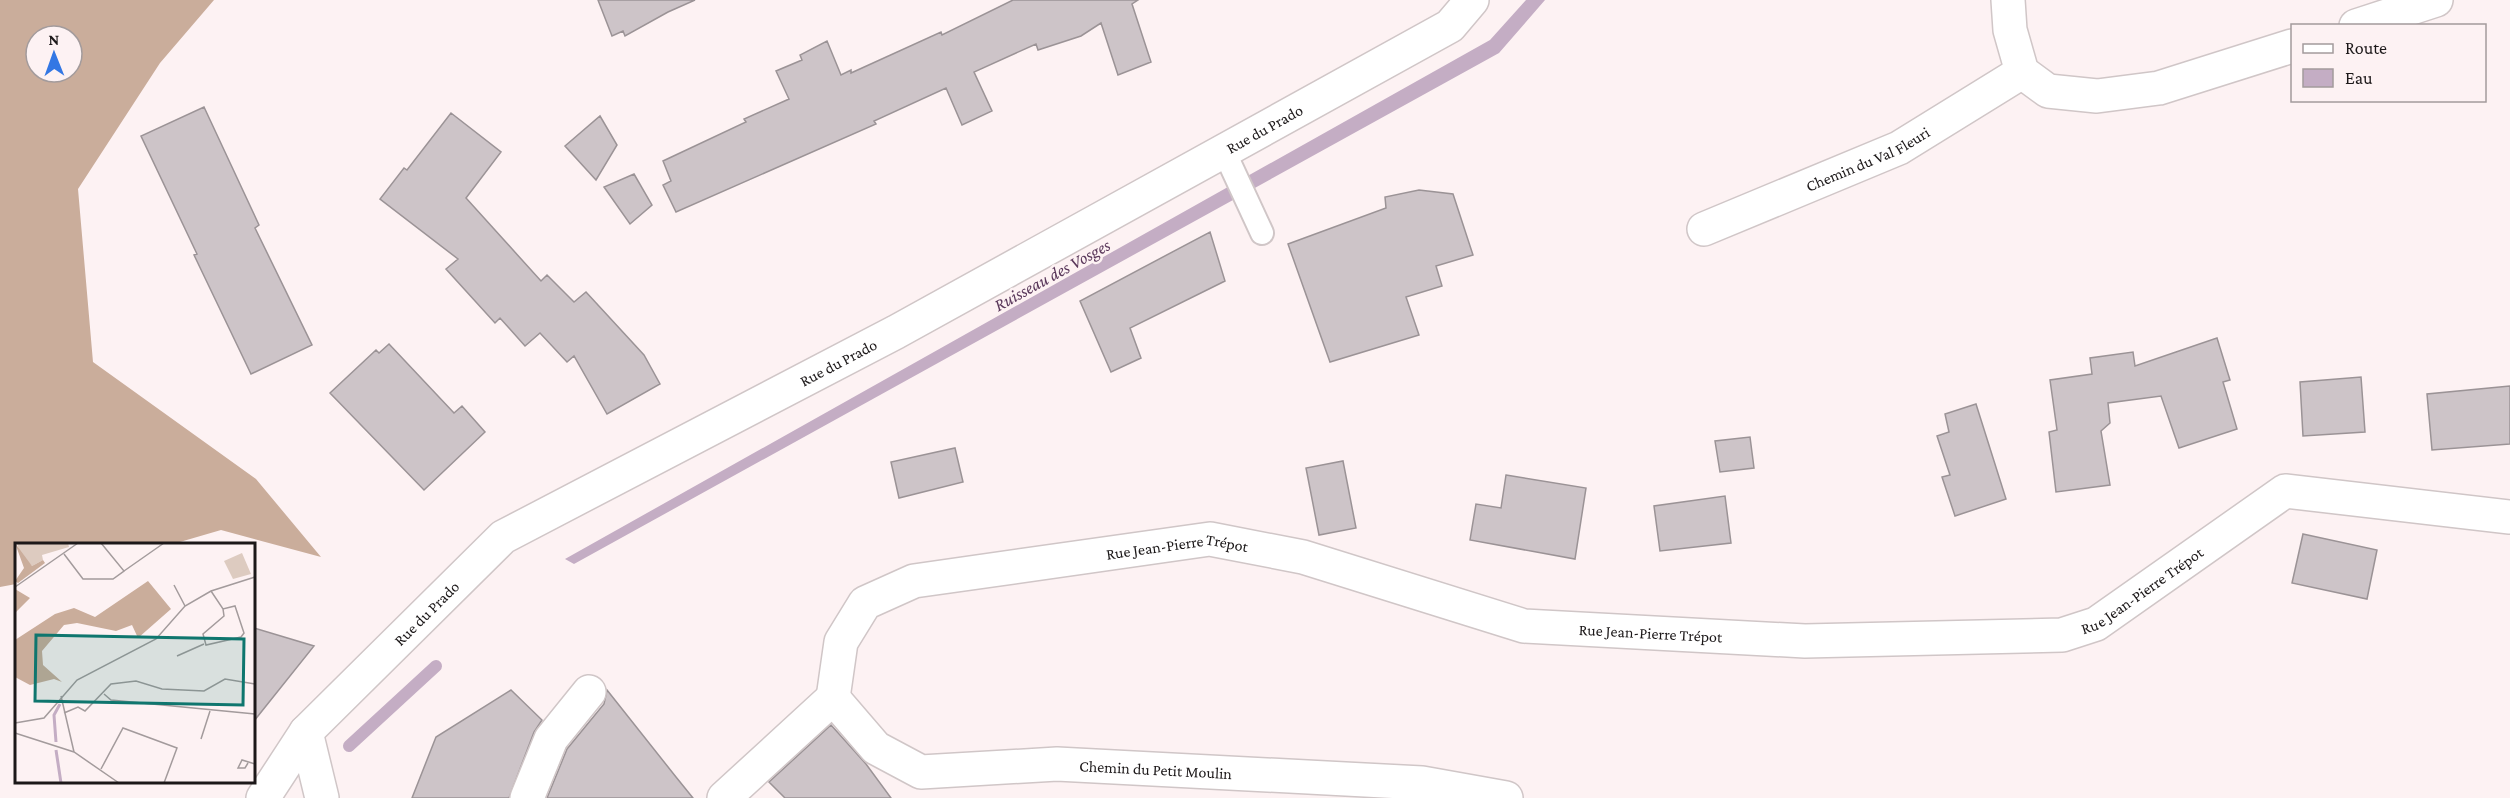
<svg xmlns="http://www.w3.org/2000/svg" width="2510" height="798" font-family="'Crimson Pro',serif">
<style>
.forest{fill:#caad9b;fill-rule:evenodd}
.water{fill:#c4adc4}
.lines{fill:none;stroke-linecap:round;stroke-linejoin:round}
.stream{stroke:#c4adc4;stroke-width:12}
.building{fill:#cdc4c8;stroke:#9b9396;stroke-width:1.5}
.service-casing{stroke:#d0c6c7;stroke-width:26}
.minor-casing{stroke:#d0c6c7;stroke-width:36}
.service{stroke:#fff;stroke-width:22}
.minor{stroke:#fff;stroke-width:33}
.labels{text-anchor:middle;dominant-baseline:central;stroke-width:5;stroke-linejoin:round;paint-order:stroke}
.street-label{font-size:16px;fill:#1c1819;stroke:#fdf2f3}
.water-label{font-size:18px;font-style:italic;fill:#59375a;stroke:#fdf2f3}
.inset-river{fill:none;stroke:#c4adc4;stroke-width:3}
.inset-road{fill:none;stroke:#a39b9c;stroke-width:1.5}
.view{fill:#0f766e;fill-opacity:0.15;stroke:#0f766e;stroke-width:3}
.inset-edge{fill:none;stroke:#1c1819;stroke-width:3}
</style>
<rect width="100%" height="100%" fill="#fdf2f3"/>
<path class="forest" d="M0,0H214L160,63L78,189L93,362L256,479L321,557L221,530L173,544H16V584L0,587ZM36,36H72V72H36Z"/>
<path class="water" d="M1526,0H1545L1499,53L574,564L565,559L1490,40Z"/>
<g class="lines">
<path class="stream" d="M349,746L436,666"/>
</g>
<path class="building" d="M598,0H695L668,12L625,36L623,31L612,36Z
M1013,0H1138L1132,4L1151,62L1118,75L1101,23L1081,36L1038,50L1036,44L974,72L992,111L962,125L946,88L874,121L876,124L676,212L663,185L671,181L663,161L746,122L744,119L789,99L776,71L802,60L800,55L827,41L841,75L851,70V73L941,32L942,35Z
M204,107L259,225L255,228L312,345L251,374L194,255L197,254L141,136Z
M451,113L501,152L466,198L541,281L547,275L574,302L586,292L644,355L660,384L607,414L574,356L567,362L540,333L525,346L500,318L495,323L446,269L458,259L380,199L404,168L407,170Z
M600,116L617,145L596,180L565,146Z
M634,174L652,205L630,224L604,187Z
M1419,190L1453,194L1473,255L1436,266L1442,286L1406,297L1419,335L1330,362L1288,244L1386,208L1385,197Z
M1210,232L1225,281L1130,328L1141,358L1111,372L1080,301Z
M2217,338L2230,380L2223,382L2237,429L2179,448L2161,396L2108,403L2110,423L2101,431L2110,485L2056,492L2049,432L2057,430L2050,380L2092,374L2090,358L2133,352L2135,366Z
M389,344L454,413L462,406L485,432L424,490L330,393L376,350L379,353Z
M2361,377L2365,432L2303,436L2300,382Z
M2510,386V444L2432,450L2427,394Z
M1976,404L2006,499L1955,516L1942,477L1950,475L1937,436L1949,432L1945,414Z
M1750,437L1754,468L1720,472L1715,441Z
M955,448L963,482L899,498L891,462Z
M1343,461L1356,528L1319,535L1306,468Z
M1506,475L1586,488L1575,559L1470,540L1476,504L1501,508Z
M1725,496L1731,543L1660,551L1654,506Z
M2303,534L2377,550L2367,599L2292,583Z
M254,628L314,646L254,721Z
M511,690L542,720L534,732L509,798H412L436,737Z
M607,690L676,777L693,798H547L567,749L604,704Z
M831,725L866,764L891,798H785L769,782Z"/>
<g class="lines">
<defs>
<path id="service" d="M1224,151L1262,233"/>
<g id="minor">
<path d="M2008,0L2010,30L2022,72L2048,91L2097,96L2159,88L2292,46"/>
<path d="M2356,26L2436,0"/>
<path id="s1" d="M1704,229L1899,148L2022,72"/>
<path id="s2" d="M833,698L841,642L865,603L914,581L1210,539L1303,557L1524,626L1805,641L2062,635L2096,624L2285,491L2510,517"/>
<path id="s3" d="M833,698L876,748L921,772L1057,764L1422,783L1506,798"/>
<path d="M306,732L322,798"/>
<path id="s4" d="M263,798L306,732L503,537L896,332L1450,26L1472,0"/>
<path d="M527,798L551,739L589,692"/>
<path d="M724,798L833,698"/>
</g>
</defs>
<use href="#service" class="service-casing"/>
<use href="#minor" class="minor-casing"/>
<use href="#service" class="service"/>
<use href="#minor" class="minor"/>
</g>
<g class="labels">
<g class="street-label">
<text stroke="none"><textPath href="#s4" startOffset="1220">Rue du Prado</textPath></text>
<text stroke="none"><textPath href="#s1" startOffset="178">Chemin du Val Fleuri</textPath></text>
<text stroke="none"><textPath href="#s4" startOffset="734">Rue du Prado</textPath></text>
<text stroke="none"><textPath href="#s2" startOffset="422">Rue Jean-Pierre Trépot</textPath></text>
<text stroke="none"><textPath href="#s2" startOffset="1412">Rue Jean-Pierre Trépot</textPath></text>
<text stroke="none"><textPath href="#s4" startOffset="248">Rue du Prado</textPath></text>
<text stroke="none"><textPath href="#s2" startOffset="908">Rue Jean-Pierre Trépot</textPath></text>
<text stroke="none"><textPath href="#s3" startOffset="352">Chemin du Petit Moulin</textPath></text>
</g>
<g class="water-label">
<text transform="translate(1052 275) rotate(-29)">Ruisseau des Vosges</text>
</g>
</g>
<g transform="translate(15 543)">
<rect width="240" height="240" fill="#fdf2f3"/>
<path d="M2,0H53L54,4L27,12L28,17L17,23L5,11ZM227,10L236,31L218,36L209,18Z" fill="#ddcbc0"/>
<path d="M0,0L17,23L28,17L30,20L3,40L0,38L9,25ZM133,38L156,66L123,95L117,82L101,88L62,80L49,82L27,108L28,122L47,139L39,136L15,142L0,134V97L40,71L59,65L80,74ZM0,46L15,55L0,70Z" fill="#caad9b"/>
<path class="inset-river" d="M41,199L39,172L45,161M41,207L46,240"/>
<path class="inset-road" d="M49,11L68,36H98L109,28L86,0M109,28L149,0M159,42L170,63M0,44L63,0M196,48L208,66L220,63L229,90L226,94L191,102L188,91L209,73L208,66M162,113L189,101M89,151L96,157L240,171M46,153L59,209M49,170L63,164L70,168L96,141L121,138L147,146L189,148L210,136L240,141M0,180L29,175L62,137L141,96L170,63L196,48L240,34M0,190L59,209L104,240M186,196L195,168M233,220L230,225H223L227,217L240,221M86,226L108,185L162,205L149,240"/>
<path class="view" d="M21,92L229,96L228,162L20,158Z"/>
<rect width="240" height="240" class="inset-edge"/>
</g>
<rect x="2291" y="24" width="195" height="78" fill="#fdf2f3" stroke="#a39b9c" stroke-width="1.5"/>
<rect x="2303" y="44" width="30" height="9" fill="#ffffff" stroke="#a39b9c" stroke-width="1.5"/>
<text x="2345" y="54" font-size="18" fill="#1c1819">Route</text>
<rect x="2303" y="69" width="30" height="18" fill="#c4adc4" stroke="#a39b9c" stroke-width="1.5"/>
<text x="2345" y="84" font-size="18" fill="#1c1819">Eau</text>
<g transform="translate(54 54) rotate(359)"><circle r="28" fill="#fdf2f3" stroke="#a39b9c" stroke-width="1.5"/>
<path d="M0-4.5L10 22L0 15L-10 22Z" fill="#3377e4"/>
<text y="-9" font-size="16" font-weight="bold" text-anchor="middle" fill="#1c1819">N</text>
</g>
</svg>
